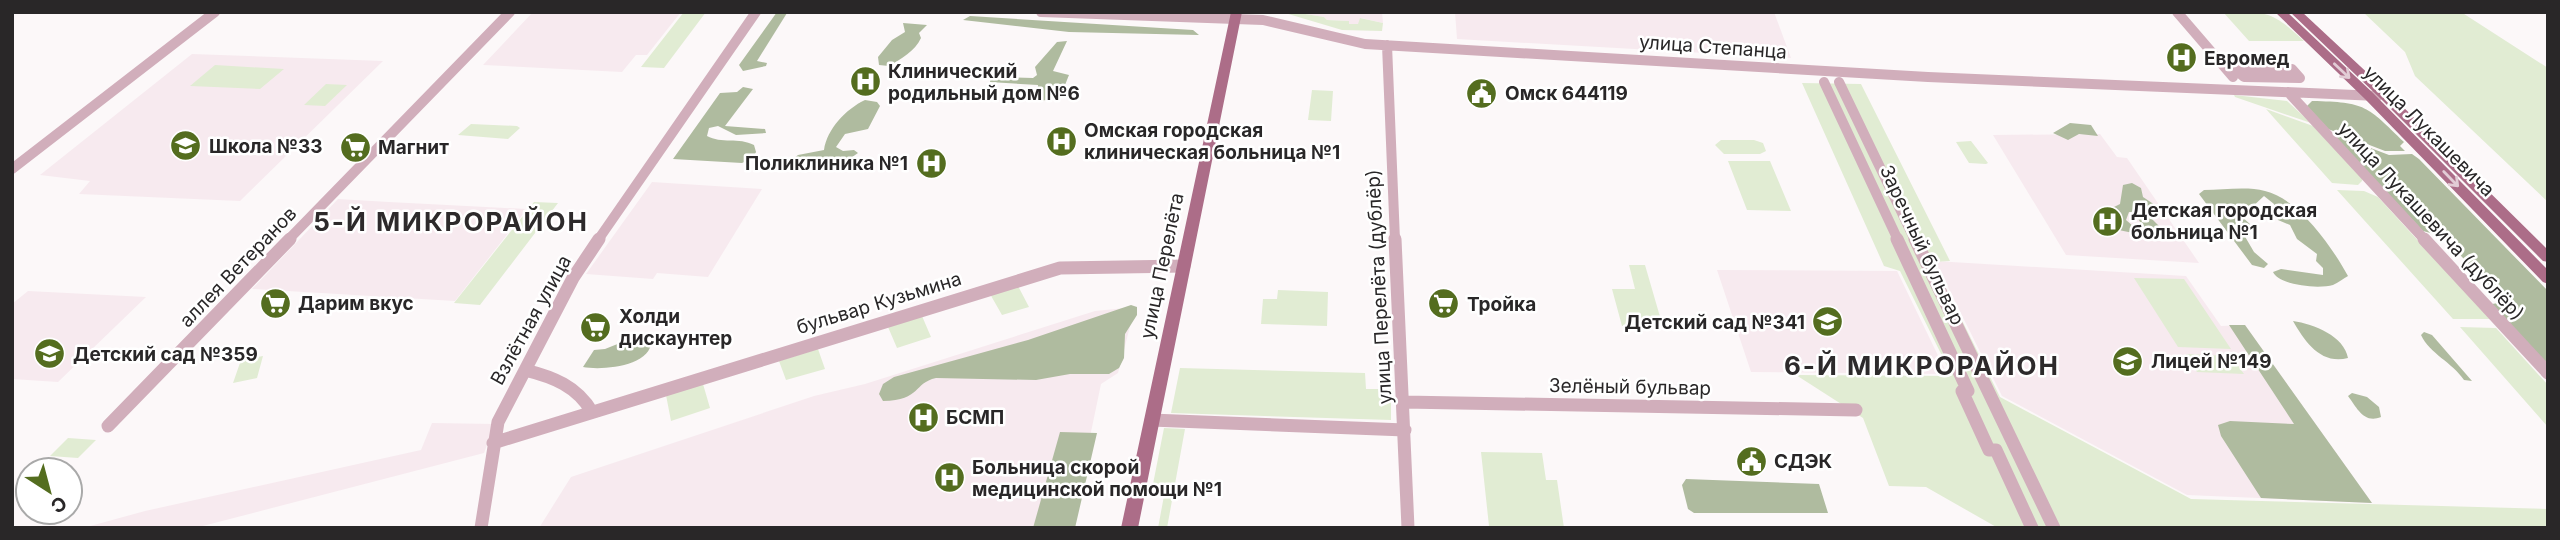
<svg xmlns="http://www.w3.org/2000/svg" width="2560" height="540" font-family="Inter,sans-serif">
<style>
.built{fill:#f7eaef}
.green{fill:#e1ecd3}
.forest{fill:#afbb9f}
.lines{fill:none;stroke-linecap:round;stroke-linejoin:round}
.minor-far1{stroke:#d1aebb;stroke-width:10}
.minor{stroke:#d1aebb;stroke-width:13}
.major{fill:#ac6d88;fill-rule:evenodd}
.oneway{stroke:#e2ccd5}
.labels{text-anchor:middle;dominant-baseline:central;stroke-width:5;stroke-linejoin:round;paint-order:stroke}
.street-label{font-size:19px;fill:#292728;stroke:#fff}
.poi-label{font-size:19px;font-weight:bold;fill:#292728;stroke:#fff;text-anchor:start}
.district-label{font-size:26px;font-weight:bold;letter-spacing:2px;fill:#2d2a2b;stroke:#fff}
</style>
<rect width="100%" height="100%" fill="#fcf8f9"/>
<path class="built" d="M533,12H681L647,55H636L622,72L483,65Z
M1293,12H1382L1383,23L1361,18L1358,25L1348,24L1349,21L1327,20L1324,17Z
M1455,12H1774L1791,58L1457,39Z
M192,54L383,61L240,201L79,194L90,181L40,175Z
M2100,134L2117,157L2127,158L2199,263L2066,255L1993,135Z
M652,182L762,189L708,277L657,273L653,279L586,274Z
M338,199L389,202L527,209L455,301L252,289Z
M1935,261L2186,276L2221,326L2245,325L2372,503L2187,495L2002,396Z
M1717,270L1897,271L1947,374L1751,372Z
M28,291L146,297L58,382L12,379V304Z
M1135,307L1118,373L1101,384L1071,528H539L571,477L814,396L865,384L1095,311Z
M432,423L495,424L484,453L195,528H83L145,511L421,450Z"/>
<path class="green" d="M684,12H706L664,68L641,67Z
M1293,12L1324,17L1327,20L1349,21V24H1358L1360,18L1383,23L1382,31L1342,30L1285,13H1267Z
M2223,12C2267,12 2271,10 2304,41H2249Z
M2363,12H2461L2548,68V202L2415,76L2405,52Z
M215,65L284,69L260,89L190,86Z
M1802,83L1861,84L1950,261L1933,262L2000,397L2191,499L2548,509V528H1998L1926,487L1889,486L1863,418L1796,375L1952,376L1900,271L1884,266Z
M326,84L347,85L325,106L304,105Z
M1312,90L1333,91L1331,121L1308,120Z
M2234,95L2287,101L2311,123L2235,97Z
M2266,109L2313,126L2363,178L2362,181L2358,185L2332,183Z
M471,124L517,126L520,128L508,139L458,135Z
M1721,140H1754L1763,143L1766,151L1760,154H1724L1715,145Z
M1971,141L1988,163L1986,164L1969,163L1956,142Z
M1728,161H1770L1791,211L1747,210Z
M2337,190L2364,191L2378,197L2490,319H2453Z
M534,202L558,203L480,305L454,303Z
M1629,265H1645L1663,327L1622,326L1612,289H1635Z
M2134,278L2184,279L2231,349L2178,347Z
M1018,286L1029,307L1002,315L990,294Z
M1278,290L1328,292L1327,326L1261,324L1263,299H1277Z
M922,316L931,337L897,348L888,327Z
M2460,327L2496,328L2548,385V427Z
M818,349L825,369L786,380L779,361Z
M2186,354L2231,356L2244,374L2197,372Z
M263,356L257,378L233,383L241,360Z
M1180,368L1365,373L1366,389H1380V374H1391V420L1171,413Z
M703,384L710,408L671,421L666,395Z
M1164,428L1185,429L1167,528H1158L1166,485L1153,484Z
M68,438L96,440L78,458L50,456Z
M1481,452L1542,453L1546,480H1557L1564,528L1489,526Z"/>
<path class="forest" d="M777,12L787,13L757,61L767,63L766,66L743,71L739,65Z
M970,16L1193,30L1199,35L1069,32L963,20Z
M903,23L927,25L919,33L921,38C915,51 901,59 889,66L879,65L878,57L892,40L905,32Z
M1067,41L1053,71L1069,75C1063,90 1060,102 1041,100L1037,97L1038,85L990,82L991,77L1033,78L1037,75L1035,67L1057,42Z
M743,87L753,89L725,126L765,129L766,133L736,135L718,126L709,128L707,136C721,144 739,137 754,145L756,152L753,158L742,163L673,159L720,93L737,92Z
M865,100L877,102L880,106L868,129L845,134L836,147L843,151L854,150L858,153L842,164L797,163L793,159L798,155L824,150C827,129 846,109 865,100Z
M2312,101C2366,102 2367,106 2404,142L2400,146L2405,151H2385L2328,129L2307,106Z
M2070,123L2091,125L2098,136L2079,134L2068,140L2053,133Z
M2331,133L2389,155L2412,154L2419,159L2548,291V366L2492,304L2505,302L2442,236L2423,231Z
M2132,183L2141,188L2143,197L2155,205L2144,211L2159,226L2158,232L2166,238L2164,240L2148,235L2134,212H2129L2126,220L2141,233L2138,234L2109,228L2103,218L2104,212L2120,204L2123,185Z
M2204,190C2223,190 2247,186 2265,191C2299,199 2332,247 2348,276C2344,278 2338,283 2333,285C2319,289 2280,286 2273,272L2281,269L2323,275V268L2316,261L2317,254L2297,239L2290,225L2278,220L2274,204L2264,196L2251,208L2229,205L2251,225L2240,228L2254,252L2268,264L2264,268L2252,265L2199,194Z
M1131,305L1137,307V315L1125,334L1124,358L1119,368L1109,374H1070L1036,380L936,378C913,383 922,400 883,401L879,394L883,384L894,377L1028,340Z
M2293,321C2314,324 2344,336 2348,358C2321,365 2305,342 2293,321Z
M2229,325H2245L2372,503L2261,498L2221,436L2218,425L2230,421L2294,424Z
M2424,332L2432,335L2472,381L2464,380C2452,362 2430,354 2421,335Z
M645,333H650C661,366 603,371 583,367L594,350L605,349Z
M2352,393L2367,397L2379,407L2381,417C2364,424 2357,408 2348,396Z
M1060,432L1097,433L1075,528H1033Z
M1686,479L1819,484L1828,513H1694L1688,509L1682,485Z"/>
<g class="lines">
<path class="minor-far1" d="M1041,12L1263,20L1365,44L1928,77L2378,96
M2177,12L2233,77
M1387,45L1395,240
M2232,67L2292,69L2300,78L2244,77Z
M1824,82L1898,240
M1839,82L1915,240
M2288,92L2425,240
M12,169L215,12
M288,240L510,12
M598,240L756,12"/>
<path class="minor" d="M1395,239L1408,528
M1897,239L1968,391H1962L1989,450H1996L2032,528
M1915,239L2054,528
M2424,239L2548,373
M525,370C553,377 577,386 592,412
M1404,402L1856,410
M1151,420L1405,430
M108,426L290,239
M493,443L1060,268L1184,266
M481,528L498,422L573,278L599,239"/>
<path class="major" d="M1231,12H1242L1138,528H1121Z
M2275,12H2287L2373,93L2548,270V284L2543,282L2365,99Z
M2290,12H2302L2389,93L2548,250V262L2543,261L2381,99Z"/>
</g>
<defs><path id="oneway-shaft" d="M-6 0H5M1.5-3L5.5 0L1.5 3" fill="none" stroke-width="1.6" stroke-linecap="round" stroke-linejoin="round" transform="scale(1.75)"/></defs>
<g class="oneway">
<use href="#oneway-shaft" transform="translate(2342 71) rotate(43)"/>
<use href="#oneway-shaft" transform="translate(2451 179) rotate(46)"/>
</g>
<defs>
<symbol id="hospital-disc" viewBox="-11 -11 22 22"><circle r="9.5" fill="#546d1f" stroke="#fff"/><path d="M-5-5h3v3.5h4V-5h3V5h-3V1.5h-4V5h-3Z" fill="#fff"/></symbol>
<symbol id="civic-disc" viewBox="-11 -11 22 22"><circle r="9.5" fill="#546d1f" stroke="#fff"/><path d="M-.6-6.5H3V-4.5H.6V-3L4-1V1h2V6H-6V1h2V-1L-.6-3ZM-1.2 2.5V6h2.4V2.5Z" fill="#fff"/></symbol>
<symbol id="school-disc" viewBox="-11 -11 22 22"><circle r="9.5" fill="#546d1f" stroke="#fff"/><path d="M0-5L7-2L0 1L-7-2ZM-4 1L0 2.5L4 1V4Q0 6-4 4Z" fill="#fff"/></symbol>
<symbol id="supermarket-disc" viewBox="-11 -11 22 22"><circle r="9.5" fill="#546d1f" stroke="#fff"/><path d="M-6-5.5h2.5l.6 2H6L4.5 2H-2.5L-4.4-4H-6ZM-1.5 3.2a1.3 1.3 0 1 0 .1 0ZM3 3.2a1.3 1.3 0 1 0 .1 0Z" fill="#fff"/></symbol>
</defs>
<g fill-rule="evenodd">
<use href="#hospital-disc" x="2164" y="40" width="35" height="35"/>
<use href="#hospital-disc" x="848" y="64" width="35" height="35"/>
<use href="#civic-disc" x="1464" y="76" width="35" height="35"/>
<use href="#hospital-disc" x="1044" y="124" width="35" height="35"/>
<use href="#school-disc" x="168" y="128" width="35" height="35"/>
<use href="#supermarket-disc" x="338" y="130" width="35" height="35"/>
<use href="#hospital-disc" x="914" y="146" width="35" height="35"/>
<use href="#hospital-disc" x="2090" y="204" width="35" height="35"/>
<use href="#supermarket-disc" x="258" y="286" width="35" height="35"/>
<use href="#supermarket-disc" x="1426" y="286" width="35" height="35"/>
<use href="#school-disc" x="1810" y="304" width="35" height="35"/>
<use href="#supermarket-disc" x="578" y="310" width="35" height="35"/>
<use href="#school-disc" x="32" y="336" width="35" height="35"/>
<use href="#school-disc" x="2110" y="344" width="35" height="35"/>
<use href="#hospital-disc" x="906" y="400" width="35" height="35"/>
<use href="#civic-disc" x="1734" y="444" width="35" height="35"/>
<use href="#hospital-disc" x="932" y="460" width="35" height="35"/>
</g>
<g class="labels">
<g class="street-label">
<text transform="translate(1713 47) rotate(4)">улица Степанца</text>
<text transform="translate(2429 131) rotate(45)">улица Лукашевича</text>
<text transform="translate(2431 221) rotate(47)">улица Лукашевича (дублёр)</text>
<text transform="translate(1922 245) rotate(65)">Заречный бульвар</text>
<text transform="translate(1162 266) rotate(-78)">улица Перелёта</text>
<text transform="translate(238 267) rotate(-46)">аллея Ветеранов</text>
<text transform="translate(1379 287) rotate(-93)">улица Перелёта (дублёр)</text>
<text transform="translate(879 303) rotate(-17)">бульвар Кузьмина</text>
<text transform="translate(531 320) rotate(-61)">Взлётная улица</text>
<text transform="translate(1630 387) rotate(1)">Зелёный бульвар</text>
</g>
<g class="poi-label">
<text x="2204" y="58">Евромед</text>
<text x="888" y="71">Клинический<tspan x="888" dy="22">родильный дом №6</tspan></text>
<text x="1505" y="93">Омск 644119</text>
<text x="1084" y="130">Омская городская<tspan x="1084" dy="22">клиническая больница №1</tspan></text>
<text x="209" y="146">Школа №33</text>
<text x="378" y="147">Магнит</text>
<text x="908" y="163" text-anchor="end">Поликлиника №1</text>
<text x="2131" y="210">Детская городская<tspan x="2131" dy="22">больница №1</tspan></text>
<text x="298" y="303">Дарим вкус</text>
<text x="1467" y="304">Тройка</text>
<text x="619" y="316">Холди<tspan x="619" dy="22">дискаунтер</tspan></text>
<text x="1805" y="322" text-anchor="end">Детский сад №341</text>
<text x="73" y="354">Детский сад №359</text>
<text x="2151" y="361">Лицей №149</text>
<text x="946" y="417">БСМП</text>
<text x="1774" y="461">СДЭК</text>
<text x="972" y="467">Больница скорой<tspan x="972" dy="22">медицинской помощи №1</tspan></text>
</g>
<g class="district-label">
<text x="451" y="221">5-Й МИКРОРАЙОН</text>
<text x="1922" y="365">6-Й МИКРОРАЙОН</text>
</g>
</g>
<rect width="2560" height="540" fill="none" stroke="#292728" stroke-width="28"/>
<g transform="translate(49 491) rotate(144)"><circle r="33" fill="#ffffff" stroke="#a9a9a9" stroke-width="2"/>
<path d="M0-5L12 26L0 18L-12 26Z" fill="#546d1f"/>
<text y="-10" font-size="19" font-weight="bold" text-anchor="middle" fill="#292728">С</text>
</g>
</svg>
